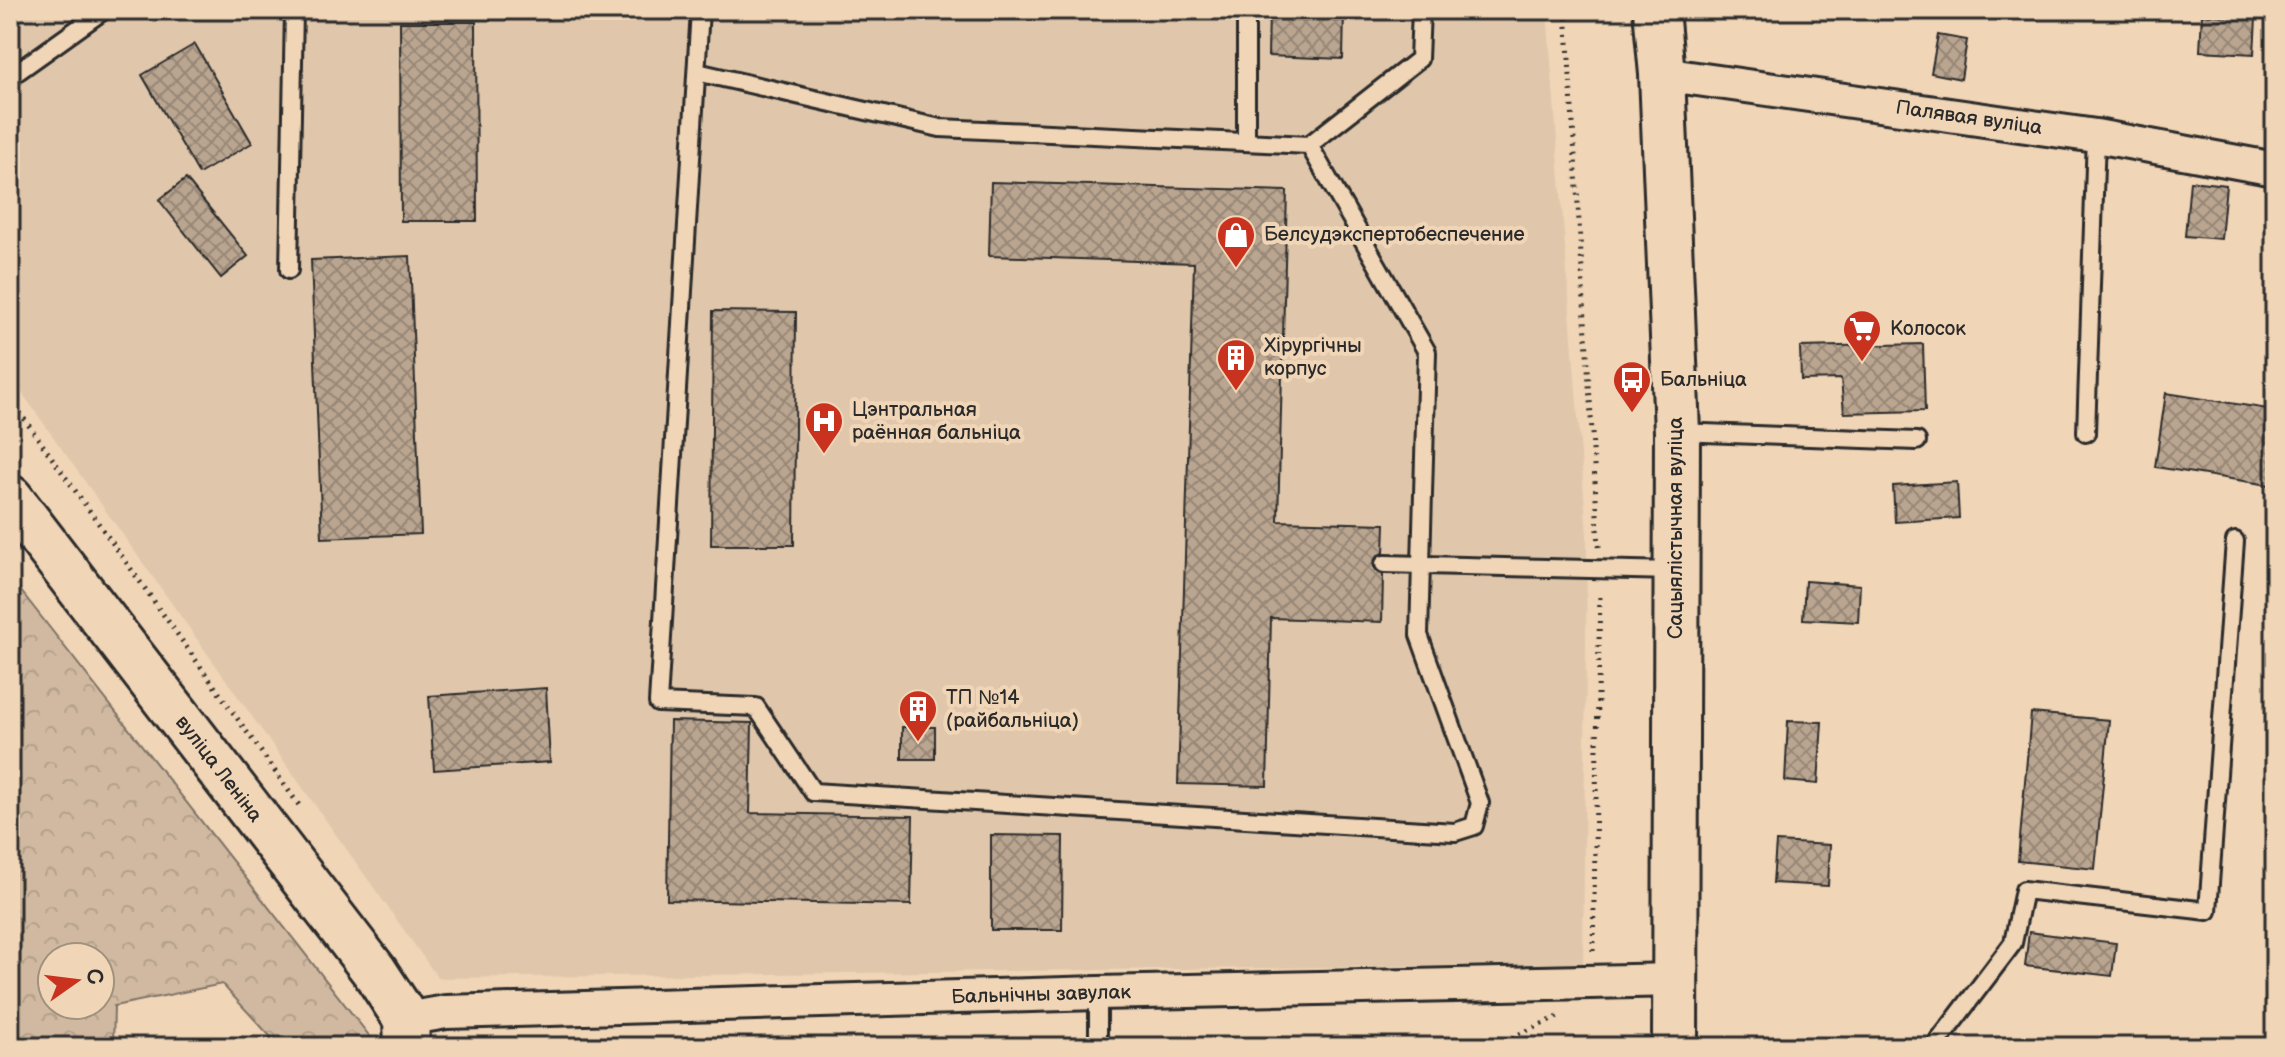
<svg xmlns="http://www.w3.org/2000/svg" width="2285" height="1057" font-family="'Balsamiq Sans',sans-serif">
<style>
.built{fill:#e0c7ab}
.forest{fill:url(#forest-crowns);stroke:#7e7266;stroke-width:2;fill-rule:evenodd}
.building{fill:url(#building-cross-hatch);stroke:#2b2b2b;stroke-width:2}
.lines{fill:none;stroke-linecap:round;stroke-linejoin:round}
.lane-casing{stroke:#2b2b2b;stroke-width:22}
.street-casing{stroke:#2b2b2b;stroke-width:38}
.secondary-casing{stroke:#2b2b2b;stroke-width:50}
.path{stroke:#2b2b2b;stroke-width:5;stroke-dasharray:2 6;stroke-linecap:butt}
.lane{stroke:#f0d5b7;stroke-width:16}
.street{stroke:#f0d5b7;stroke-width:32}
.secondary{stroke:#f0d5b7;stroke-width:44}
.labels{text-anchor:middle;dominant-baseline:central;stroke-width:8;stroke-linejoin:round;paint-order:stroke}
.street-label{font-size:20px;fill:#2b2b2b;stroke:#f0d5b7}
.poi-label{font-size:20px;fill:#2b2b2b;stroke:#f0d5b7;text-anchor:start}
</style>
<defs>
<pattern id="forest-crowns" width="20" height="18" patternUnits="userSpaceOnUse" patternTransform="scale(2)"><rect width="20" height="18" fill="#d0b9a0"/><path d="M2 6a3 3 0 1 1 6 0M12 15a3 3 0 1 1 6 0" fill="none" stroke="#b39f8a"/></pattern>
<pattern id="building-cross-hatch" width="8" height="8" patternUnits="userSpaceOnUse" patternTransform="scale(2)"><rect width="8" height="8" fill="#baa590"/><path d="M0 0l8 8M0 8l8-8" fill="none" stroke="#978776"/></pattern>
</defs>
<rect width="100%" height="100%" fill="#f0d5b7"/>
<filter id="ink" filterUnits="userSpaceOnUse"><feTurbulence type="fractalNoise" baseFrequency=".0125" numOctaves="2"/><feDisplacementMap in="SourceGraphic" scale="16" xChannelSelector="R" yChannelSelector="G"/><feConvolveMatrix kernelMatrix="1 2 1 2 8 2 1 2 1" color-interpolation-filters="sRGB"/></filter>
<g filter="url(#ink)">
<path class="built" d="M10,10H1547L1587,535L1583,964L438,978L10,376Z"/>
<path class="forest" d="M10,577L378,1047H280L222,984L114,1006L113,1047H10ZM52,957H100V1005H52Z"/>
<path class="building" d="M1279,10H1344L1343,59L1268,56L1269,13H1279Z
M2202,14L2256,18L2254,54L2200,51Z
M400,22H476L477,221H401Z
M1938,35L1967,40L1961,79L1931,73Z
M195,44L252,143L199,174L142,75Z
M186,179L248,256L221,278L159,200Z
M2190,181L2226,185L2221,239L2185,236Z
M991,182L1287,191L1278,521L1385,524L1384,553L1378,555L1373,563L1375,570L1383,575L1382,622L1271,618L1267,786L1178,784L1194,263L989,256Z
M410,256L421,534L322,538L311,260Z
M713,311L796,312L794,545H711Z
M1923,344L1925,411L1844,413L1841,379L1801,380L1800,347Z
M2166,393L2275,410V486L2155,467Z
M1957,482L1959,518L1895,522L1893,486Z
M1805,581L1860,585L1858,622L1803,619Z
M546,688L550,762L434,770L429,696Z
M2031,713L2109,720L2095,869L2018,861Z
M670,721L752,723L750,813L913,816L911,905L667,900Z
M1788,721L1822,722L1818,784L1785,781Z
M902,727H935V759H902Z
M991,835L1063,836L1062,930H991Z
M1776,842L1830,845L1828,886L1773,883Z
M2029,932L2116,943L2112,976L2025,966Z"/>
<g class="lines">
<defs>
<path id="lane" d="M697,72L940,128L1309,145L1427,352L1419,635L1480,803L1474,826L1455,832L813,792L756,707L658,703L700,10
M10,77L104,10
M1246,141V10
M1309,145L1419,59L1421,10
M289,270L294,10
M1678,432L1917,441
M2086,433L2096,136
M1384,564L1675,571
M1098,1047V993
M1934,1047L2013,943L2024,890L2208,911L2235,541"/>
<g id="street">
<path id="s1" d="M1662,74L2096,136L2275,169"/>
<path id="s2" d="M406,1019L446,1012L1098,993L1676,980"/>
</g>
<g id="secondary">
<path d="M1656,10L1662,74L1677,432L1675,1047"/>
<path id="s3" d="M10,498L375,972L406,1019L407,1047"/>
</g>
</defs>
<use href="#lane" class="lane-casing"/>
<use href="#street" class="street-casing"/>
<use href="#secondary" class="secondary-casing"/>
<path class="path" d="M1566,10L1599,547
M10,399L301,808
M1593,951L1600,593
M1490,1047L1558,1017"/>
<use href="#lane" class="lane"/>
<use href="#street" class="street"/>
<use href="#secondary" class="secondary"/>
</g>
</g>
<defs>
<symbol id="shop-pin" viewBox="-11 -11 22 30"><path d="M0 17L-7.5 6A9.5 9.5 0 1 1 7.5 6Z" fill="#c8321e" stroke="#f0d5b7"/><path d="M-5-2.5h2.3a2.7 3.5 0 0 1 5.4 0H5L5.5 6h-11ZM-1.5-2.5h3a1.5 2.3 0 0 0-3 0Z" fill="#fff"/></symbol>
<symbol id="supermarket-pin" viewBox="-11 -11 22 30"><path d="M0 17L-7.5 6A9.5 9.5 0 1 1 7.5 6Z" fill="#c8321e" stroke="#f0d5b7"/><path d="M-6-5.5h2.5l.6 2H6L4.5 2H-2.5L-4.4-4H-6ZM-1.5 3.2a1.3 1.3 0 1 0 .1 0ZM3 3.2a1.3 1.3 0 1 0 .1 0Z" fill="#fff"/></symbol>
<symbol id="building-pin" viewBox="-11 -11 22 30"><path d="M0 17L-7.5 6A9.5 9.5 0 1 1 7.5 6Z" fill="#c8321e" stroke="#f0d5b7"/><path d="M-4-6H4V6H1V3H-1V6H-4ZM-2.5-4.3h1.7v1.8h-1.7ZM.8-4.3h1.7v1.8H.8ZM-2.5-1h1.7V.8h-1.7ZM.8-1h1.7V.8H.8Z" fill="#fff"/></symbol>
<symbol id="bus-pin" viewBox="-11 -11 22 30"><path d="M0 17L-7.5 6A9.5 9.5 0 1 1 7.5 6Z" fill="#c8321e" stroke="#f0d5b7"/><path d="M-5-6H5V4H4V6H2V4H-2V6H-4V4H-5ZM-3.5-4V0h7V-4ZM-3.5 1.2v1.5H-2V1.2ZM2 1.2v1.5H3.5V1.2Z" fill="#fff"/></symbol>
<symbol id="hospital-pin" viewBox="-11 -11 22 30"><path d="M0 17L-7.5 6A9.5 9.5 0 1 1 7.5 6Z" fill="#c8321e" stroke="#f0d5b7"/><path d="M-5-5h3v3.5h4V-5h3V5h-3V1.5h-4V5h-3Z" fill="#fff"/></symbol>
</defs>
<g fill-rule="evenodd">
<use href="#shop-pin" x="1214" y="213" width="44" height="60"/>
<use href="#supermarket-pin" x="1840" y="307" width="44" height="60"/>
<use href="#building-pin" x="1214" y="336" width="44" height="60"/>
<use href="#bus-pin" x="1610" y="358" width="44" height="60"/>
<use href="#hospital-pin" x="802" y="399" width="44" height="60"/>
<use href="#building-pin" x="896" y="687" width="44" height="60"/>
</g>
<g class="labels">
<g class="street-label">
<text stroke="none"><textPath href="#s1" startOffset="310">Палявая вуліца</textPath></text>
<text transform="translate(1676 528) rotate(-90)">Сацыялістычная вуліца</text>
<text stroke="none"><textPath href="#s3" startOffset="342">вуліца Леніна</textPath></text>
<text stroke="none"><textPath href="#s2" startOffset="636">Бальнічны завулак</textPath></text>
</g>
<g class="poi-label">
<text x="1264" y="235">Белсудэкспертобеспечение</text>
<text x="1890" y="329">Колосок</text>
<text x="1264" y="346">Хірургічны<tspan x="1264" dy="23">корпус</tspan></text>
<text x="1660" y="380">Бальніца</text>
<text x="852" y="410">Цэнтральная<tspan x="852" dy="23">раённая бальніца</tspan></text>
<text x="946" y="698">ТП №14<tspan x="946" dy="23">(райбальніца)</tspan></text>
</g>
</g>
<rect width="2285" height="1057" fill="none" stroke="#f0d5b7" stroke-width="40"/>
<rect x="20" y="20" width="2245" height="1017" fill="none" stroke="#2b2b2b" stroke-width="3" filter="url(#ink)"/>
<g transform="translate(76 981) rotate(76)"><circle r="38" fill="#f0d5b7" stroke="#a1917f" stroke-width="2"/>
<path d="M0-6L14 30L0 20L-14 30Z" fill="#c8321e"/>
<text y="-12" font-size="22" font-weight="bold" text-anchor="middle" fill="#2b2b2b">С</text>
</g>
</svg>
